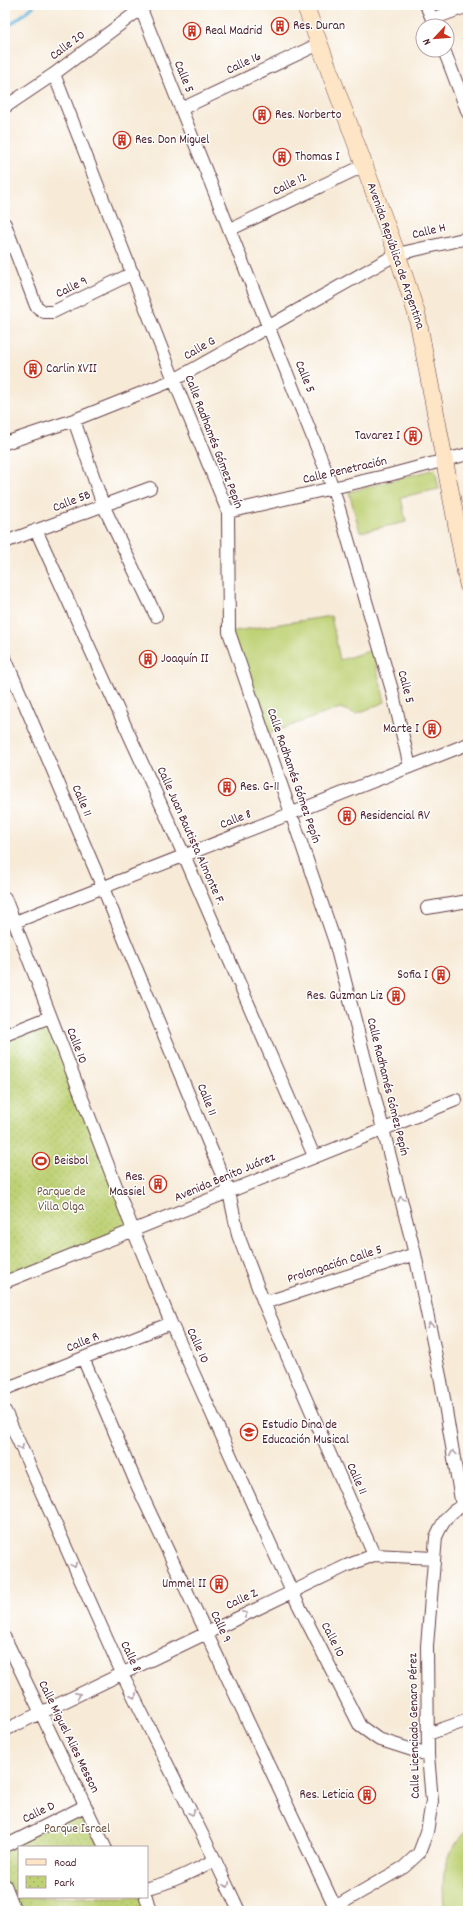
<svg xmlns="http://www.w3.org/2000/svg" width="473" height="1916" font-family="Dekko,sans-serif">
<style>
.green{fill:#bed174;stroke:#847850}
.park{fill:url(#park-dots);stroke:#847850}
.lines{fill:none;stroke-linecap:round;stroke-linejoin:round}
.stream{stroke:#64b7e0;stroke-width:3}
.street-casing{stroke:#643e45;stroke-width:14}
.secondary-casing{stroke:#643e45;stroke-width:18}
.street{stroke:#fff;stroke-width:12}
.secondary{stroke:#fde5c5;stroke-width:17}
.oneway{stroke:#ae9aa0}
.labels{text-anchor:middle;dominant-baseline:central;stroke-width:3;stroke-linejoin:round;paint-order:stroke}
.poi-label{font-size:13px;fill:#4a1f2b;stroke:#fff;text-anchor:start}
.street-label{font-size:13px;fill:#4a1f2b;stroke:#fff}
.park-label{font-size:13px;fill:#6d5441;stroke:#fff}
</style>
<defs>
<pattern id="park-dots" width="8" height="8" patternUnits="userSpaceOnUse"><rect width="8" height="8" fill="#bed174"/><path d="M2 2h.1M6 6h.1" fill="none" stroke="#a5b365" stroke-width="1.8" stroke-linecap="round"/></pattern>
</defs>
<rect width="100%" height="100%" fill="#fff"/>
<filter id="ink" filterUnits="userSpaceOnUse"><feTurbulence type="fractalNoise" baseFrequency=".025" numOctaves="2"/><feDisplacementMap in="SourceGraphic" scale="8" xChannelSelector="R" yChannelSelector="G"/><feConvolveMatrix kernelMatrix="1 2 1 2 8 2 1 2 1" color-interpolation-filters="sRGB"/></filter>
<filter id="wash" filterUnits="userSpaceOnUse"><feTurbulence type="fractalNoise" baseFrequency=".012" numOctaves="4" result="noise"/><feDisplacementMap in="SourceGraphic" scale="16" xChannelSelector="R" yChannelSelector="G"/><feGaussianBlur stdDeviation="0.9" result="paint"/><feColorMatrix in="noise" values="0 0 0 0 0 0 0 0 0 0 0 0 0 0 0 0 0 1.4 0 .05"/><feComposite in="paint" operator="in"/></filter>
<g filter="url(#wash)">
<rect width="100%" height="100%" fill="#f7ebd8"/>
<path class="green" d="M435,469L439,489L401,497L406,522L360,532L349,492Z
M331,616L340,660L372,650L385,702L356,714L340,708L265,735L229,632Z
M468,1828V1911H445C440,1875 444,1856 468,1828Z"/>
<path class="park" d="M50,1017L133,1230L5,1282V1035Z
M85,1806L105,1847H19V1897H146L150,1911H15L5,1885V1846Z"/>
<g class="lines">
<path class="stream" d="M5,29L35,5"/>
</g>
</g>
<g filter="url(#ink)">
<g class="lines">
<defs>
<path id="street" d="M426,5L435,26
M141,9L333,488L392,690L410,767
M432,19L468,6
M444,50L468,113
M54,74L174,380L228,512L229,632L335,942L415,1254L441,1381L462,1506
M5,107L54,74L146,5
M181,109L319,44
M5,224L36,306L44,312H53L133,273
M229,230L363,166
M74,420L103,505L156,616
M5,443L74,420L174,380L397,254L468,238
M228,512L389,475L468,454
M36,530L184,855L314,1156
M5,542L150,488
M5,658L103,888L229,1192L238,1235L264,1303L374,1555
M5,898L133,1230L171,1323L292,1592L360,1726L378,1739L428,1755
M427,908L468,901
M15,922L468,744
M5,1035L50,1017
M5,1282L456,1100
M264,1303L415,1254
M83,1358L137,1485L335,1907
M5,1389L171,1323
M5,1411L122,1673L215,1860L239,1911
M5,1638L105,1847
M5,1730L346,1566L374,1555L434,1558
M428,1734L468,1720
M5,1846L85,1806
M5,1885L15,1911
M147,1888C171,1883 193,1871 215,1860
M146,1897L150,1911
M328,1911L404,1867L419,1853L427,1832L432,1801L428,1755L427,1646L436,1537C442,1523 451,1507 468,1505"/>
<path id="secondary" d="M305,5L397,254L417,315L468,585"/>
</defs>
<use href="#street" class="street-casing"/>
<use href="#secondary" class="secondary-casing"/>
<use href="#street" class="street"/>
<use href="#secondary" class="secondary"/>
</g>
<defs><path id="oneway-chevron" d="M-2-3.5L2.5 0L-2 3.5" fill="none" stroke-width="1.6" stroke-linecap="round" stroke-linejoin="round"/></defs>
<g class="oneway">
<use href="#oneway-chevron" transform="translate(401 1199) rotate(-104)"/>
<use href="#oneway-chevron" transform="translate(430 1325) rotate(-102)"/>
<use href="#oneway-chevron" transform="translate(21 1447) rotate(66)"/>
<use href="#oneway-chevron" transform="translate(453 1453) rotate(-99)"/>
<use href="#oneway-chevron" transform="translate(74 1565) rotate(66)"/>
<use href="#oneway-chevron" transform="translate(245 1614) rotate(-25)"/>
<use href="#oneway-chevron" transform="translate(78 1695) rotate(-26)"/>
<use href="#oneway-chevron" transform="translate(134 1696) rotate(63)"/>
<use href="#oneway-chevron" transform="translate(192 1813) rotate(63)"/>
<use href="#oneway-chevron" transform="translate(227 1885) rotate(65)"/>
</g>
</g>
<defs>
<symbol id="building-ring" viewBox="-11 -11 22 22"><circle r="9.5" fill="#fff" stroke="#c8321e" stroke-width="1.5"/><path d="M-4-6H4V6H1V3H-1V6H-4ZM-2.5-4.3h1.7v1.8h-1.7ZM.8-4.3h1.7v1.8H.8ZM-2.5-1h1.7V.8h-1.7ZM.8-1h1.7V.8H.8Z" fill="#c8321e"/></symbol>
<symbol id="stadium-ring" viewBox="-11 -11 22 22"><circle r="9.5" fill="#fff" stroke="#c8321e" stroke-width="1.5"/><path d="M0-5a6.5 5 0 1 0 0 10a6.5 5 0 1 0 0-10ZM-3.5-1.8h7v3.6h-7Z" fill="#c8321e"/></symbol>
<symbol id="school-ring" viewBox="-11 -11 22 22"><circle r="9.5" fill="#fff" stroke="#c8321e" stroke-width="1.5"/><path d="M0-5L7-2L0 1L-7-2ZM-4 1L0 2.5L4 1V4Q0 6-4 4Z" fill="#c8321e"/></symbol>
</defs>
<g fill-rule="evenodd">
<use href="#building-ring" x="270" y="16" width="20" height="20"/>
<use href="#building-ring" x="182" y="21" width="20" height="20"/>
<use href="#building-ring" x="252" y="105" width="20" height="20"/>
<use href="#building-ring" x="112" y="130" width="20" height="20"/>
<use href="#building-ring" x="272" y="147" width="20" height="20"/>
<use href="#building-ring" x="23" y="359" width="20" height="20"/>
<use href="#building-ring" x="403" y="426" width="20" height="20"/>
<use href="#building-ring" x="138" y="649" width="20" height="20"/>
<use href="#building-ring" x="422" y="719" width="20" height="20"/>
<use href="#building-ring" x="217" y="777" width="20" height="20"/>
<use href="#building-ring" x="337" y="806" width="20" height="20"/>
<use href="#building-ring" x="431" y="965" width="20" height="20"/>
<use href="#building-ring" x="386" y="986" width="20" height="20"/>
<use href="#stadium-ring" x="31" y="1151" width="20" height="20"/>
<use href="#building-ring" x="148" y="1174" width="20" height="20"/>
<use href="#school-ring" x="239" y="1422" width="20" height="20"/>
<use href="#building-ring" x="209" y="1574" width="20" height="20"/>
<use href="#building-ring" x="357" y="1785" width="20" height="20"/>
</g>
<g class="labels">
<g class="poi-label">
<text x="293" y="26">Res. Duran</text>
<text x="205" y="31">Real Madrid</text>
<text x="275" y="115">Res. Norberto</text>
<text x="135" y="140">Res. Don Miguel</text>
<text x="295" y="157">Thomas I</text>
<text x="46" y="369">Carlin XVII</text>
<text x="400" y="436" text-anchor="end">Tavarez I</text>
<text x="161" y="659">Joaquín II</text>
<text x="419" y="729" text-anchor="end">Marte I</text>
<text x="240" y="787">Res. G-11</text>
<text x="360" y="816">Residencial RV</text>
<text x="428" y="975" text-anchor="end">Sofia I</text>
<text x="383" y="996" text-anchor="end">Res. Guzman Liz</text>
<text x="54" y="1161">Beisbol</text>
<text x="145" y="1177" text-anchor="end">Res.<tspan x="145" dy="15">Massiel</tspan></text>
<text x="262" y="1425">Estudio Dina de<tspan x="262" dy="15">Educación Musical</tspan></text>
<text x="206" y="1584" text-anchor="end">Ummel II</text>
<text x="354" y="1795" text-anchor="end">Res. Leticia</text>
</g>
<g class="street-label">
<text transform="translate(68 46) rotate(-37)">Calle 20</text>
<text transform="translate(244 64) rotate(-25)">Calle 16</text>
<text transform="translate(183 77) rotate(68)">Calle 5</text>
<text transform="translate(290 185) rotate(-26)">Calle 12</text>
<text transform="translate(429 232) rotate(-13)">Calle H</text>
<text transform="translate(395 256) rotate(71)">Avenida República de Argentina</text>
<text transform="translate(72 288) rotate(-26)">Calle 9</text>
<text transform="translate(200 349) rotate(-30)">Calle G</text>
<text transform="translate(304 377) rotate(68)">Calle 5</text>
<text transform="translate(213 442) rotate(69)">Calle Radhamés Gómez Pepín</text>
<text transform="translate(345 471) rotate(-13)">Calle Penetración</text>
<text transform="translate(72 502) rotate(-21)">Calle 5B</text>
<text transform="translate(405 687) rotate(75)">Calle 5</text>
<text transform="translate(293 776) rotate(71)">Calle Radhamés Gómez Pepín</text>
<text transform="translate(81 801) rotate(67)">Calle 11</text>
<text transform="translate(236 820) rotate(-22)">Calle 8</text>
<text transform="translate(190 836) rotate(66)">Calle Juan Bautista Almonte F.</text>
<text transform="translate(76 1046) rotate(69)">Calle 10</text>
<text transform="translate(387 1087) rotate(76)">Calle Radhamés Gómez Pepín</text>
<text transform="translate(206 1100) rotate(68)">Calle 11</text>
<text transform="translate(225 1178) rotate(-23)">Avenida Benito Juárez</text>
<text transform="translate(335 1265) rotate(-18)">Prolongación Calle 5</text>
<text transform="translate(83 1343) rotate(-22)">Calle R</text>
<text transform="translate(197 1346) rotate(66)">Calle 10</text>
<text transform="translate(356 1479) rotate(66)">Calle 11</text>
<text transform="translate(242 1600) rotate(-25)">Calle Z</text>
<text transform="translate(220 1627) rotate(65)">Calle 9</text>
<text transform="translate(332 1640) rotate(63)">Calle 10</text>
<text transform="translate(130 1657) rotate(65)">Calle 8</text>
<text transform="translate(415 1726) rotate(-91)">Calle Licenciado Genaro Pérez</text>
<text transform="translate(68 1737) rotate(64)">Calle Miguel Alies Messon</text>
<text transform="translate(39 1813) rotate(-26)">Calle D</text>
</g>
<g class="park-label">
<text x="61" y="1192">Parque de<tspan x="61" dy="15">Villa Olga</tspan></text>
<text x="77" y="1829">Parque Israel</text>
</g>
</g>
<rect width="473" height="1916" fill="none" stroke="#fff" stroke-width="20"/>
<rect x="18" y="1846" width="130" height="52" fill="#ffffff" stroke="#b7a5aa"/>
<rect x="26" y="1859" width="20" height="6" fill="#fde5c5" stroke="#b7a5aa"/>
<text x="54" y="1866" font-size="12" fill="#4a1f2b">Road</text>
<rect x="26" y="1876" width="20" height="12" fill="url(#park-dots)" stroke="#b7a5aa"/>
<text x="54" y="1886" font-size="12" fill="#4a1f2b">Park</text>
<g transform="translate(435 38) rotate(244)"><circle r="19" fill="#ffffff" stroke="#b7a5aa"/>
<path d="M0-3L7 15L0 10L-7 15Z" fill="#c8321e"/>
<text y="-6" font-size="11" font-weight="bold" text-anchor="middle" fill="#4a1f2b">N</text>
</g>
</svg>
